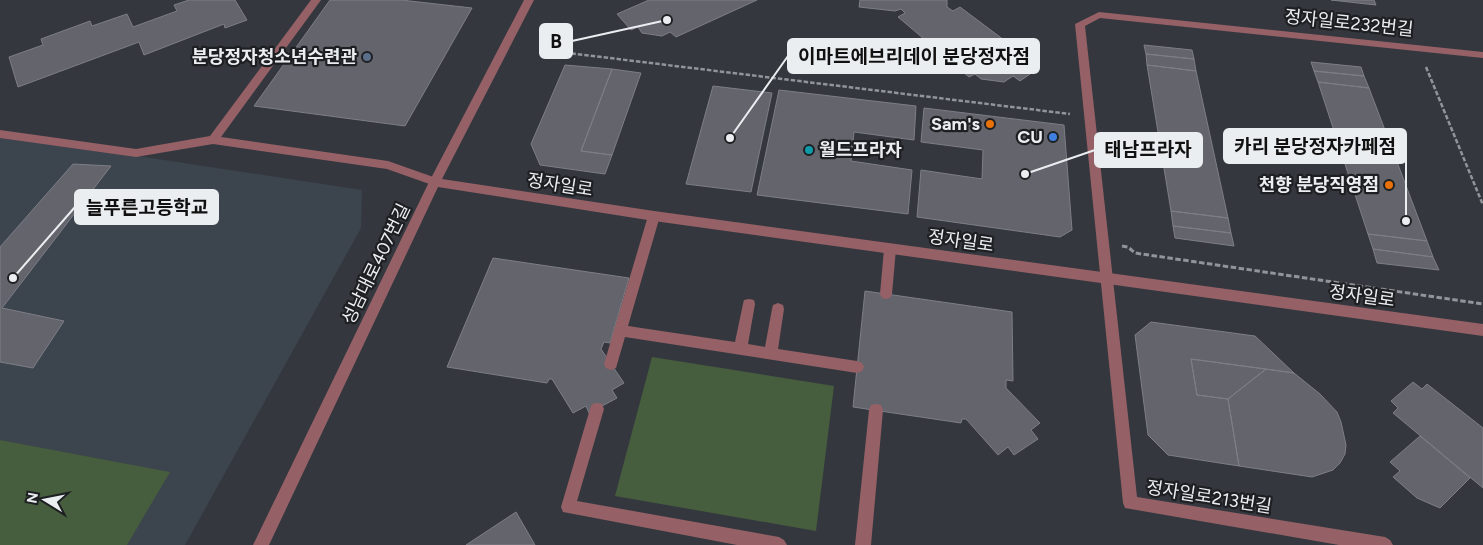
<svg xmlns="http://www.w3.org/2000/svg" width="1483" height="545" font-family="Figtree,'Noto Sans KR',sans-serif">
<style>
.built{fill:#3c444e}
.green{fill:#465d3e}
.building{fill:#64656c;stroke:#7d7e86}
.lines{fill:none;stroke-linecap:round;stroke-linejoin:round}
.path-far1{stroke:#919499;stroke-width:2.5;stroke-dasharray:4.5 2;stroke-linecap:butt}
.path{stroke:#919499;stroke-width:3;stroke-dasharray:5.5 2.5;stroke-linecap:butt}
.service{fill:#956167;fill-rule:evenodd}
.minor{fill:#956167;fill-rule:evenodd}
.tertiary{fill:#956167;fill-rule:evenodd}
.service-dot{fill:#5c6f8a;stroke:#1d1f22;stroke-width:2}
.food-dot{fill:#e8710a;stroke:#1d1f22;stroke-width:2}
.shop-dot{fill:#3f7fe0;stroke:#1d1f22;stroke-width:2}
.culture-dot{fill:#0f9aa8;stroke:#1d1f22;stroke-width:2}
.labels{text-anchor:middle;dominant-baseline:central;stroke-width:4.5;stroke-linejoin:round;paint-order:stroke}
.street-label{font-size:18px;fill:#ebeef1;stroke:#1d1f22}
.poi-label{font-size:18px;font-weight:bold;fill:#ebeef1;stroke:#1d1f22;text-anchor:end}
.leader{fill:none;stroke:#ebeef1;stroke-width:2}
.callout-dot{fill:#ebeef1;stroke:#1d1f22;stroke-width:2}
.callout{fill:#ebeef1;stroke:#ebeef1;stroke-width:2}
.callout-label{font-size:19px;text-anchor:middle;font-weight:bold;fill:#111}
</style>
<rect width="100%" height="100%" fill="#34383e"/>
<path class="built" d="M0,135L362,190L361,228L185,545H0Z"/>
<path class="green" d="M652,357L834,386L816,531L615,496Z
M0,440L170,472L127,545H0Z"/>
<path class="building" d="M189,0H235L247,20L225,28L224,24L144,55L139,42L18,87L9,57L43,45L41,39L90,21L92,26L127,14L133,27L177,11L174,5Z
M330,0H401L472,8L405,126L254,106Z
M649,0H757L676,37L670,32L662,36L642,33L638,27L631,30L617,14Z
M860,0H947V7L953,11L960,7L1040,67L1020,81L1013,76L1004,82L981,79L975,74L969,77L898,17L905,13L901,9L895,11L859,7Z
M1331,0H1374L1376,5Z
M1144,45L1192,50L1194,59L1146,54Z
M1146,54L1194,59L1196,71L1147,65Z
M1311,62L1361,67L1364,76L1314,71Z
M565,65L612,69L581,151L612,155L605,174L540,165L531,144Z
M1147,65L1196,71L1228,218L1171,211Z
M612,69L641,73L612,155L581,151Z
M1314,71L1364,76L1369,88L1318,82Z
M1318,82L1369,88L1427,241L1368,234Z
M713,86L772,93L751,192L686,184Z
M779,90L916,106L914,140L854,132L851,161L912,170L908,214L757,195Z
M924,108L1064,125L1072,230L1060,237L917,217L921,170L982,179L983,150L921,142Z
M73,164L111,166L2,308L64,321L33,368L0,362V247Z
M1171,211L1228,218L1231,233L1173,226Z
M1173,226L1231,233L1234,246L1175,238Z
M1368,234L1427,241L1433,257L1373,249Z
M1373,249L1433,257L1439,270L1377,263Z
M493,258L629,278L610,343L604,342L601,349L624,383L612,390L617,398L589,413L586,406L573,413L552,379H549L547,383L447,367Z
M865,291L1012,312L1013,381L1006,380V388L1040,423L1031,430L1038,439L1014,455L1008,447L998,455L966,419H962L961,423L853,407Z
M1151,322L1255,336L1294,373L1191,359L1197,395L1228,399L1239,466L1168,455L1148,435L1135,335Z
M1191,359L1266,369L1228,399L1197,395Z
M1266,369L1294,373L1320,394L1337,412L1341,422L1346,445L1345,454L1340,463L1333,470L1312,477L1239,466L1228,399Z
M1413,382L1422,389L1427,384L1483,428V488L1393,413L1398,408L1391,401Z
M1420,436L1470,478L1440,508L1417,498L1393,477L1400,471L1390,462Z
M516,512L535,545H466Z"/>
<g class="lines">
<path class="path-far1" d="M552,51L1070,114
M1426,67L1483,205"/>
<path class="path" d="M1122,246L1128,247L1135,253L1483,304"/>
<path class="service" d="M311,0H321L221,137L388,161L439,179L441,182L439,185L435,186L387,169L213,144L136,157L0,138V130L136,149L210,136Z
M654,211L658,213L660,216L628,326L735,342L743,304L744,300L749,299L754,300L755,304L748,344L765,347L772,309L773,305L778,303L783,305L784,309L778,349L857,361L862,363L864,367L862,371L857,373L625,337L616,368L611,370L606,368L604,364L648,216L650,213Z
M890,244L894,245L896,249L892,294L890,298L886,299L882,298L880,294L884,249L886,245Z
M597,403L602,404L604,409L577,501L779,537L784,540L787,545H737L563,512L561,507L590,409L592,404Z
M876,404L881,405L883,410L871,545H855L869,410L871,405Z"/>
<path class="minor" d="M1099,12L1483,52V58L1100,18L1085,26L1137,497L1385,537L1390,540L1393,545H1339L1125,508L1123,503L1075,24Z"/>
<path class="tertiary" d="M524,0H534L442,179L654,211L1483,324V336L654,221L438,187L269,545H253L429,182Z"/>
</g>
<circle class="service-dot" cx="367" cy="57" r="5"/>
<g class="food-dot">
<circle cx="990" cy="124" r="5"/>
<circle cx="1389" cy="185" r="5"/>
</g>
<circle class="shop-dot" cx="1053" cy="137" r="5"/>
<circle class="culture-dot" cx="809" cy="150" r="5"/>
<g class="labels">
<g class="street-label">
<text transform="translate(1349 23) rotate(6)">정자일로232번길</text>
<text transform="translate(560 185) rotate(9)">정자일로</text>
<text transform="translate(961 241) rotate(8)">정자일로</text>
<text transform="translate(376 264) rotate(-64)">성남대로407번길</text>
<text transform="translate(1362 296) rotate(8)">정자일로</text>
<text transform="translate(1209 497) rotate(9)">정자일로213번길</text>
</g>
<g class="poi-label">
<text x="357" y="57">분당정자청소년수련관</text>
<text x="980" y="124">Sam's</text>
<text x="1043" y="137">CU</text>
<text x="819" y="150" text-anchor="start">월드프라자</text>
<text x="1379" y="185">천향 분당직영점</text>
</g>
</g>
<path class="leader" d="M667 20L572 41M730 138L788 56M1406 221L1406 146M1025 174L1095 150M13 278L75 207"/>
<g class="callout-dot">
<circle cx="667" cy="20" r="5"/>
<circle cx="730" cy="138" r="5"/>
<circle cx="1406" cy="221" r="5"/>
<circle cx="1025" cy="174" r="5"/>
<circle cx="13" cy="278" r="5"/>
</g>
<g class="callout">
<rect x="540" y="24" width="32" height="34" rx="5"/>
<rect x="788" y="39" width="251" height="34" rx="5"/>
<rect x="1224" y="129" width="182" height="34" rx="5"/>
<rect x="1095" y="133" width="107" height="34" rx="5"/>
<rect x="75" y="190" width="143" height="34" rx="5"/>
</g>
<g class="callout-label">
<text x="556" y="48">B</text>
<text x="914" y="63">이마트에브리데이 분당정자점</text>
<text x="1315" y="153">카리 분당정자카페점</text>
<text x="1148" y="156">태남프라자</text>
<text x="147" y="214">늘푸른고등학교</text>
</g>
<g transform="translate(45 500) rotate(280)" stroke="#1d1f22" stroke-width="4" paint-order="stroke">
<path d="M0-4L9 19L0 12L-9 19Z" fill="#ebeef1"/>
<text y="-8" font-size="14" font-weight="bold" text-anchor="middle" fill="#ebeef1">N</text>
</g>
</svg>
